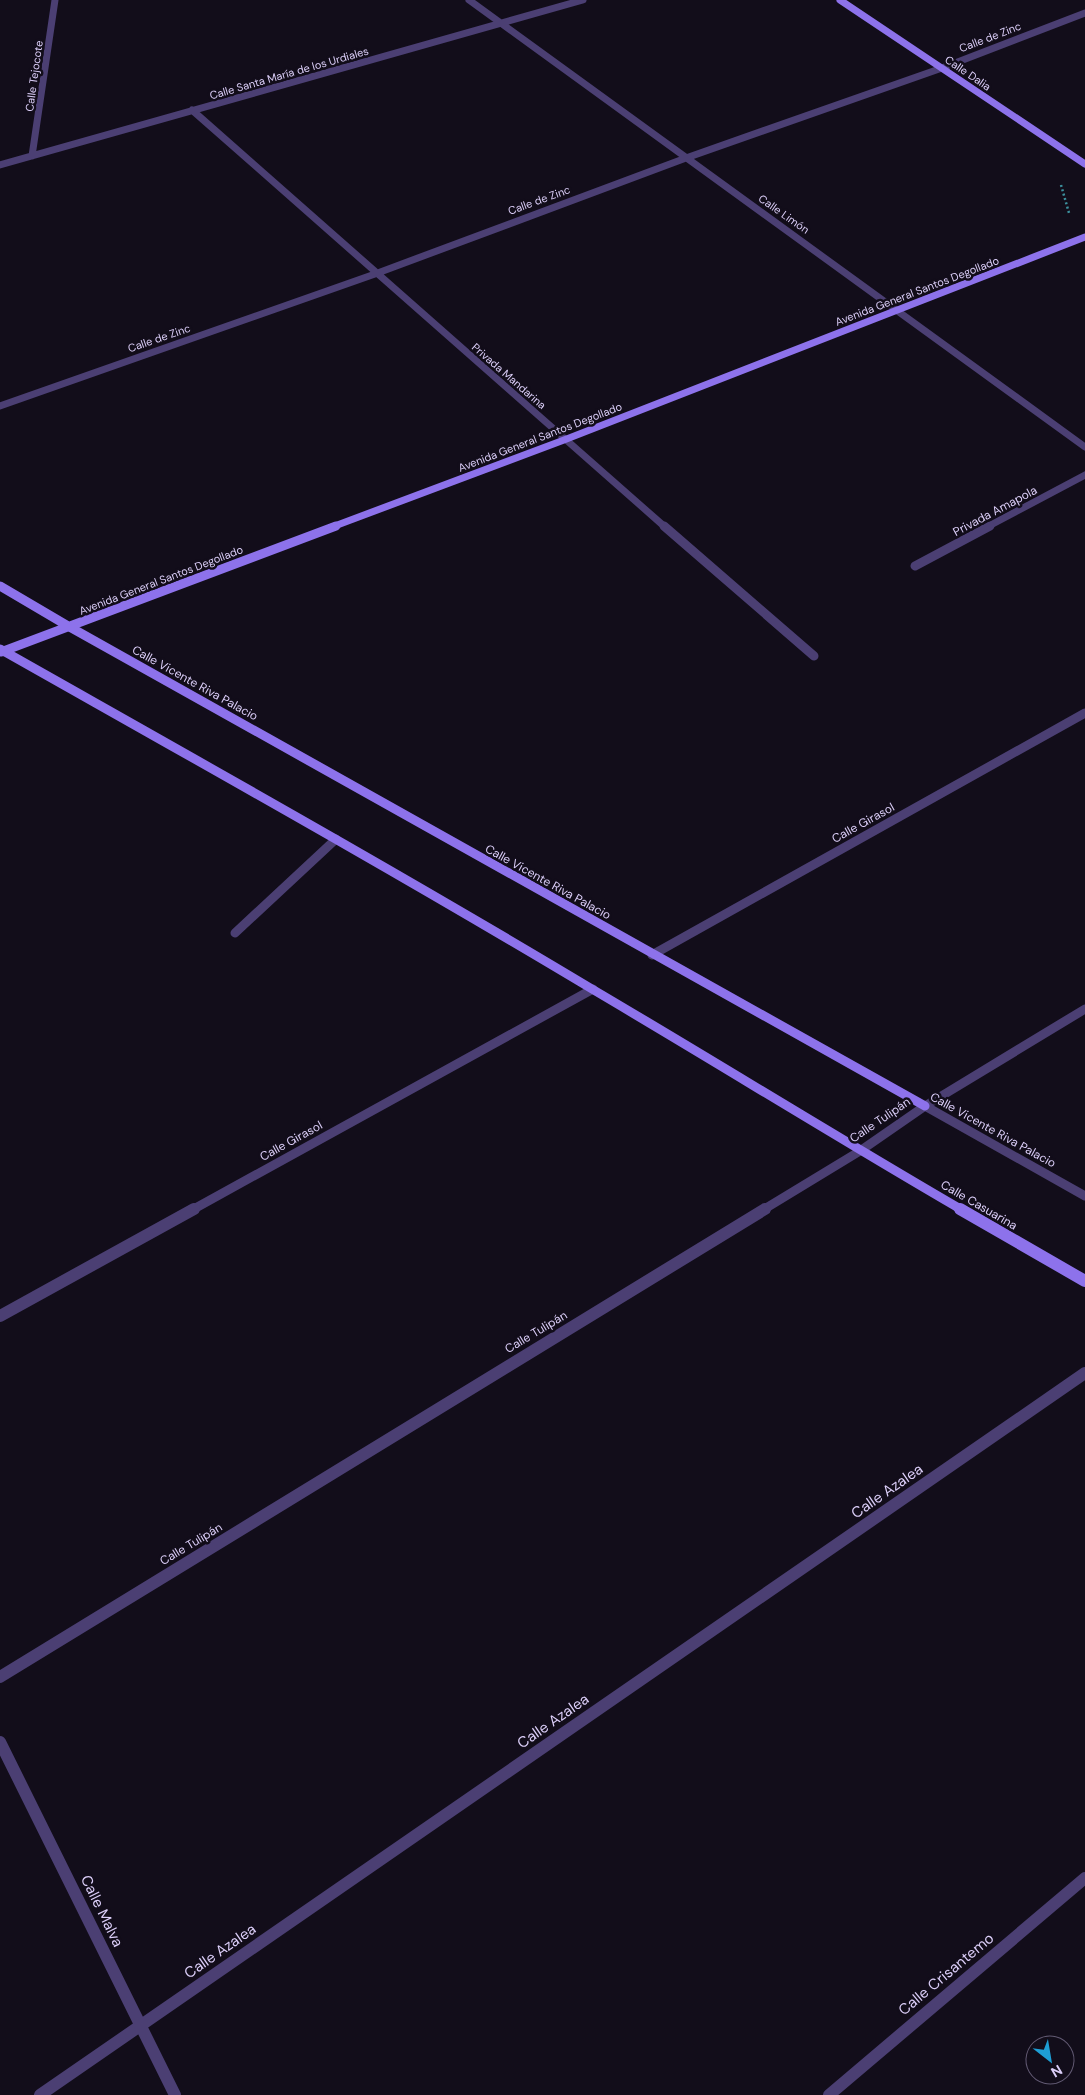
<svg xmlns="http://www.w3.org/2000/svg" width="1085" height="2095" font-family="'DM Sans',sans-serif">
<style>
.lines{fill:none;stroke-linecap:round;stroke-linejoin:round}
.path{stroke:#3c909d;stroke-width:2.5;stroke-dasharray:2 2.5;stroke-linecap:butt}
.street-far2{stroke:#4b3f73;stroke-width:7}
.street-far1{stroke:#4b3f73;stroke-width:9}
.street{stroke:#4b3f73;stroke-width:12}
.secondary-far2{stroke:#8d72eb;stroke-width:7}
.secondary-far1{stroke:#8d72eb;stroke-width:9}
.secondary{stroke:#8d72eb;stroke-width:12}
.labels{text-anchor:middle;dominant-baseline:central;stroke-width:5;stroke-linejoin:round;paint-order:stroke}
.far-street-label{font-size:11px;fill:#dbcef8;stroke:#120d1a}
.street-label{font-size:12px;fill:#dbcef8;stroke:#120d1a}
.near-street-label{font-size:15px;fill:#dbcef8;stroke:#120d1a}
</style>
<rect width="100%" height="100%" fill="#120d1a"/>
<g class="lines">
<path class="path" d="M1061,185L1069,213"/>
<path class="street-far2" d="M469,0L1085,447
M192,110L665,527
M32,156L55,0
M0,165L583,0
M0,406L375,274L686,158L942,68L1085,13
M987,527L1085,475"/>
<path class="street-far1" d="M664,526L814,656
M915,566L990,526
M235,933L336,839
M652,955L1085,713
M925,1106L1085,1196
M192,1210L593,989
M763,1210L860,1151L925,1106L1085,1009"/>
<path class="street" d="M0,1316L194,1209
M0,1677L765,1209
M0,1742L175,2095
M40,2095L1085,1373
M829,2095L1085,1878"/>
<path class="secondary-far2" d="M840,0L1085,164
M332,527L564,440L1085,237"/>
<path class="secondary-far1" d="M0,586L68,626L925,1106
M0,649C198,761 397,872 592,989C716,1062 838,1138 962,1210
M1,652L336,526"/>
<path class="secondary" d="M960,1209L1085,1281"/>
</g>
<g class="labels">
<g class="far-street-label">
<text transform="translate(990 37) rotate(-21)">Calle de Zinc</text>
<text transform="translate(289 73) rotate(-16)">Calle Santa María de los Urdiales</text>
<text transform="translate(968 73) rotate(34)">Calle Dalia</text>
<text transform="translate(34 76) rotate(-82)">Calle Tejocote</text>
<text transform="translate(539 200) rotate(-20)">Calle de Zinc</text>
<text transform="translate(784 214) rotate(35)">Calle Limón</text>
<text transform="translate(917 291) rotate(-21)">Avenida General Santos Degollado</text>
<text transform="translate(159 338) rotate(-19)">Calle de Zinc</text>
<text transform="translate(509 376) rotate(41)">Privada Mandarina</text>
<text transform="translate(540 437) rotate(-21)">Avenida General Santos Degollado</text>
<text transform="translate(161 580) rotate(-21)">Avenida General Santos Degollado</text>
</g>
<g class="street-label">
<text transform="translate(995 511) rotate(-28)">Privada Amapola</text>
<text transform="translate(195 683) rotate(29)">Calle Vicente Riva Palacio</text>
<text transform="translate(863 823) rotate(-29)">Calle Girasol</text>
<text transform="translate(548 882) rotate(29)">Calle Vicente Riva Palacio</text>
<text transform="translate(880 1120) rotate(-34)">Calle Tulipán</text>
<text transform="translate(993 1130) rotate(29)">Calle Vicente Riva Palacio</text>
<text transform="translate(291 1141) rotate(-29)">Calle Girasol</text>
<text transform="translate(979 1205) rotate(30)">Calle Casuarina</text>
<text transform="translate(536 1332) rotate(-31)">Calle Tulipán</text>
<text transform="translate(191 1544) rotate(-31)">Calle Tulipán</text>
</g>
<g class="near-street-label">
<text transform="translate(887 1491) rotate(-35)">Calle Azalea</text>
<text transform="translate(553 1721) rotate(-35)">Calle Azalea</text>
<text transform="translate(102 1911) rotate(64)">Calle Malva</text>
<text transform="translate(220 1951) rotate(-35)">Calle Azalea</text>
<text transform="translate(946 1974) rotate(-40)">Calle Crisantemo</text>
</g>
</g>
<g transform="translate(1050 2060) rotate(149)"><circle r="24" fill="#120d1a" stroke="#625a73"/>
<path d="M0-4L9 19L0 12L-9 19Z" fill="#1e9ed4"/>
<text y="-8" font-size="14" font-weight="bold" text-anchor="middle" fill="#dbcef8">N</text>
</g>
</svg>
